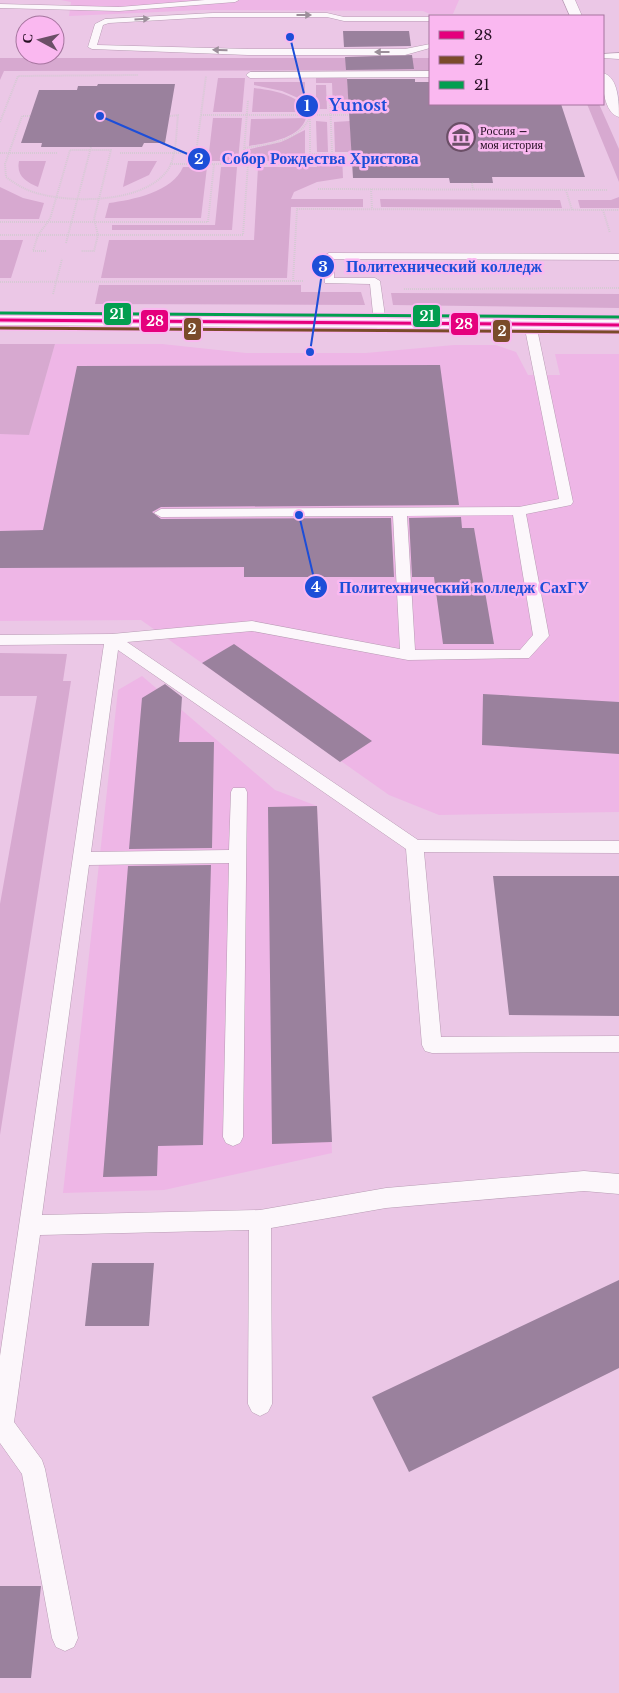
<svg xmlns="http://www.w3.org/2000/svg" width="619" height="1693" font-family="'Libre Baskerville',serif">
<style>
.built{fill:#eeb6e6}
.green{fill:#d7a9d0}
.building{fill:#9a819d}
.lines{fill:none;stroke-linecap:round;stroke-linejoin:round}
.lane-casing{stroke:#b89cb4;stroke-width:1}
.secondary-casing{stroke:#b89cb4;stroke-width:1}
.path{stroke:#d6cad4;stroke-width:2;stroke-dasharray:1 1;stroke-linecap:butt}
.lane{fill:#fcf7fb;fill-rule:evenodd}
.secondary{fill:#fcf7fb;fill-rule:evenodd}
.bus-1-casing{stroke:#fab8f0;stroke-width:5.5}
.bus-2-casing{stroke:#fab8f0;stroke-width:5.5}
.bus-3-casing{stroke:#fab8f0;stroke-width:5.5}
.bus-1{stroke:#e5007d;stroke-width:3}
.bus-2{stroke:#7a4b2a;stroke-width:3}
.bus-3{stroke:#029e4f;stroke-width:3}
.oneway{fill:#9c8f9a}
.labels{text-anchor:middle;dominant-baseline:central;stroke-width:5;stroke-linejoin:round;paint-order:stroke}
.far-poi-label{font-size:12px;fill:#260f23;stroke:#fab8f0;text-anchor:start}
.leader{fill:none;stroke:#1d4ed8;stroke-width:2}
.callout-dot{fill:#1d4ed8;stroke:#fab8f0;stroke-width:2}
.mark-label{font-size:15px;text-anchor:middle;font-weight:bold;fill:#fff}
.callout-label{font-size:16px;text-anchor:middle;font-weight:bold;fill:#1d4ed8;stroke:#fab8f0;stroke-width:5;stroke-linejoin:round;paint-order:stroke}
.line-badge{stroke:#fab8f0;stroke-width:2}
.badge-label{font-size:14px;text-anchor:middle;font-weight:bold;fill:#fff}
</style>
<rect width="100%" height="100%" fill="#ebc7e6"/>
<path class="built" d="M61,0H459L453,14H430L423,11L202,10L69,16L71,2Z
M55,344H162L246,353H366L454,345H496L516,352L528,375H560L555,354H619V812L439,815L389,795L141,620L0,621V434H29Z
M142,676L275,790L317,806L332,1153L164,1190L63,1193L118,690Z"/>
<path class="green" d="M0,58H430V70L4,71L0,80Z
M218,78H245L242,112H213Z
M316,78H347L349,109H333L332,83H316Z
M254,82H305V101L282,91L254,85Z
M316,85H326L327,109H316Z
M254,88C270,90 300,94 306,112H252Z
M587,104H599L619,149V182Z
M213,118H242L238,161H208Z
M306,118C300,139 267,143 249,146L251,119Z
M316,121L327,122L328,152H317Z
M350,121L352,152H335L334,122Z
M305,130V161H249L250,149L281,142Z
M317,155H342L343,178L317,182L294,192L291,199H363V207H291L287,278H101L109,240H254L258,167H317Z
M19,161H46L38,187C26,182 16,176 19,161Z
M128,161H157L149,175L123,187Z
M183,167H207L201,218H105L109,203C132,200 173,192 183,167Z
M221,167H237L232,230H112V225H215Z
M0,187L23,198L44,203L39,219H0Z
M619,197V208H580L578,200H611Z
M380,199L560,200L562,208L381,207Z
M0,240H23L11,278H0Z
M99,285H301V292H361L365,305L95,304Z
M391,293L619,294V308L393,305Z
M0,344H55L29,435L0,434Z
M0,653L67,654L63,681H71L0,1135V904L37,696H0Z"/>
<path class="building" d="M343,31H409L411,46L344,47Z
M412,55L414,69L346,70L345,57Z
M347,79H415V82H430V104H561L585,177H492L493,183H450L449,178H353Z
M98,84H175L165,143H144L142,147H41L42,143H21L39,90H77L78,86H97Z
M440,365L459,505L161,507L152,512L161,519L391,518L394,577H244V567L0,568V531L43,530L77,366Z
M461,517L462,528H474L494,644H443L434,577H412L409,518Z
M234,644L372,741L340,762L202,663Z
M165,684L182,697L179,742H214L212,848L129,849L142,698Z
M483,694L619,702V754L482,745Z
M317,806L332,1142L272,1144L268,807Z
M211,865L203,1145L158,1146L157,1176L103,1177L128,866Z
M493,876H619V1016L509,1015Z
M92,1263H154L149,1326H85Z
M619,1280V1368L409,1472L372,1397Z
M0,1586H41L31,1678H0Z"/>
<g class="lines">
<defs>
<path id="lane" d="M205,0H239L235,2L119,11L0,8V4L119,7Z
M213,13H327L344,17H430V21H344L327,17H213L109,23L103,25L97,45L248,49H405L430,44V48L405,55H248L92,49L88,47L95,24L105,19Z
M619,53V59L603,58V54Z
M430,71V77L250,78L246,75L250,72Z
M329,253L619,254V260L334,259V278H375L380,281L386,323L380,326L374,323L370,284L325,283L324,256Z
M530,321L536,324L573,502L571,505L526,514L549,636L529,658L408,660L252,631L127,642L418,840L619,841V853L424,852L441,1037L619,1036V1052L432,1053L425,1051L422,1045L406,849L118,650L91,852L229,850L231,792L233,788H245L247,792L243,1137L240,1143L233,1146L226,1143L223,1137L229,863L89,865L42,1215L260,1210L386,1188L584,1171L619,1174V1194L584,1191L386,1208L271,1228L272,1404L268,1412L260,1416L252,1412L248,1404L249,1230L40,1235L14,1422L42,1460L45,1469L78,1638L74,1647L65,1651L56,1647L52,1638L22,1474L0,1443V1356L104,644L0,645V635L112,634L252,621L400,649L393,516L161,517L154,513L161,509L519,507L559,499L524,324ZM513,515L533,635L520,650H415L407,516Z"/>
<path id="secondary" d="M563,0H575L582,16H570Z
M603,73C619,77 619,104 619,117C604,113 602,86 603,73Z
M0,315L619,320V330L0,325Z"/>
</defs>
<use href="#lane" class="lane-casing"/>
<use href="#secondary" class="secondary-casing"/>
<path class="path" d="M299,100L309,113
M201,115H349
M30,116H22L5,164L6,177C17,185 27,191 40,194C74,203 143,203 167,171C177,157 176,132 178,115L170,116
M0,122L18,76L138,75
M245,148C268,144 297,142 309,119
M0,153H58
M120,153H196L206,76
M310,154H332L330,98
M170,164H310V101
M243,164L248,100
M472,183L473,190
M318,189L608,190
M371,189L372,209
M566,190L572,210
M603,210L610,233
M0,222H208L214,164
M0,235H243L248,164
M66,243L91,147
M46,251H33L38,235L50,219L70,150H111L94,219L98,235L94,251H81
M293,281L297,209L619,210
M0,282L304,281
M404,289L619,288
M53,294L62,259"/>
<use href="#lane" class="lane"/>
<use href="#secondary" class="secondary"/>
<defs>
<path id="bus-1" d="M0,320L619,325"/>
<path id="bus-2" d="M0,328L619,332"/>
<path id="bus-3" d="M0,313L619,317"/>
</defs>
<use href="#bus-1" class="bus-1-casing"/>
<use href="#bus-2" class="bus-2-casing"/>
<use href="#bus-3" class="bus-3-casing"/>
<use href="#bus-1" class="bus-1"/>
<use href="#bus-2" class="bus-2"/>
<use href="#bus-3" class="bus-3"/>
</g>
<defs><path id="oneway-solid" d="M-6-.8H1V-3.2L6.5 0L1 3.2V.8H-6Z" transform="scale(1.25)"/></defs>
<g class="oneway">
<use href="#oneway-solid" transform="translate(304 15)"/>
<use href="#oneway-solid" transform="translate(142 19) rotate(-3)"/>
<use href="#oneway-solid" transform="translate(220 50) rotate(-179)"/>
<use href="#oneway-solid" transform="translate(382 52) rotate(-180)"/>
</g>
<defs>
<symbol id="museum-ring" viewBox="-11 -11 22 22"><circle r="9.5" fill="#fab8f0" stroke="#6b4f67" stroke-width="1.5"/><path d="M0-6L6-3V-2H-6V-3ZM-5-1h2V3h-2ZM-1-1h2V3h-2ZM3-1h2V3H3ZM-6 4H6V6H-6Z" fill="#6b4f67"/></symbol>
</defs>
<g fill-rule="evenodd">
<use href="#museum-ring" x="445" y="121" width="32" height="32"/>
</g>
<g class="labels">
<g class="far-poi-label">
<text x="480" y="130">Россия –<tspan x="480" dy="14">моя история</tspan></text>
</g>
</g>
<path class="leader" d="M290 37L307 106M100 116L199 159M310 352L323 266M299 515L316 587"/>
<g class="callout-dot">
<circle cx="290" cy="37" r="5"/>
<circle cx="100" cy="116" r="5"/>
<circle cx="310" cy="352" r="5"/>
<circle cx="299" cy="515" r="5"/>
<circle cx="307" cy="106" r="12"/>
<circle cx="199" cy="159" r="12"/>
<circle cx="323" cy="266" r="12"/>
<circle cx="316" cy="587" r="12"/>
</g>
<g class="mark-label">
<text x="307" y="111">1</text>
<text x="199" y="164">2</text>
<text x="323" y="272">3</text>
<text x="316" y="592">4</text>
</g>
<g class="callout-label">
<text x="358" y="111">Yunost</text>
<text x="320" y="164">Собор Рождества Христова</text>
<text x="444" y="272">Политехнический колледж</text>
<text x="464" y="593">Политехнический колледж СахГУ</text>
</g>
<g class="line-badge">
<rect x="103" y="302" width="29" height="24" rx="5" fill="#029e4f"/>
<rect x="412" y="304" width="29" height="24" rx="5" fill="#029e4f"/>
<rect x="140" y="309" width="29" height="24" rx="5" fill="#e5007d"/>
<rect x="450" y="312" width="29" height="24" rx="5" fill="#e5007d"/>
<rect x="183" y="317" width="19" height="24" rx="5" fill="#7a4b2a"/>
<rect x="492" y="319" width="19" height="24" rx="5" fill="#7a4b2a"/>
</g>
<g class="badge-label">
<text x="117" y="319">21</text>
<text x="427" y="321">21</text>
<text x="155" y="326">28</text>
<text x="464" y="329">28</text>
<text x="192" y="334">2</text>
<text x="502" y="336">2</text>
</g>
<rect x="429" y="15" width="175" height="90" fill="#fab8f0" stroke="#a5749e"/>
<rect x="439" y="31" width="25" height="8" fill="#e5007d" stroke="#a5749e"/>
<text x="474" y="40" font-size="15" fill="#260f23">28</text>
<rect x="439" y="56" width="25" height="8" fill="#7a4b2a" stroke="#a5749e"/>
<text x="474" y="65" font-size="15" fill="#260f23">2</text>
<rect x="439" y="81" width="25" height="8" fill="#029e4f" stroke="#a5749e"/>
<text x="474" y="90" font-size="15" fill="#260f23">21</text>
<g transform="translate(40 40) rotate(277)"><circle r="24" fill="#fab8f0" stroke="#a5749e"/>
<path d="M0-4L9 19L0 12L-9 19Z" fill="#6b4f67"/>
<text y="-8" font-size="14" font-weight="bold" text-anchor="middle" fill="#260f23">С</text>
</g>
</svg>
